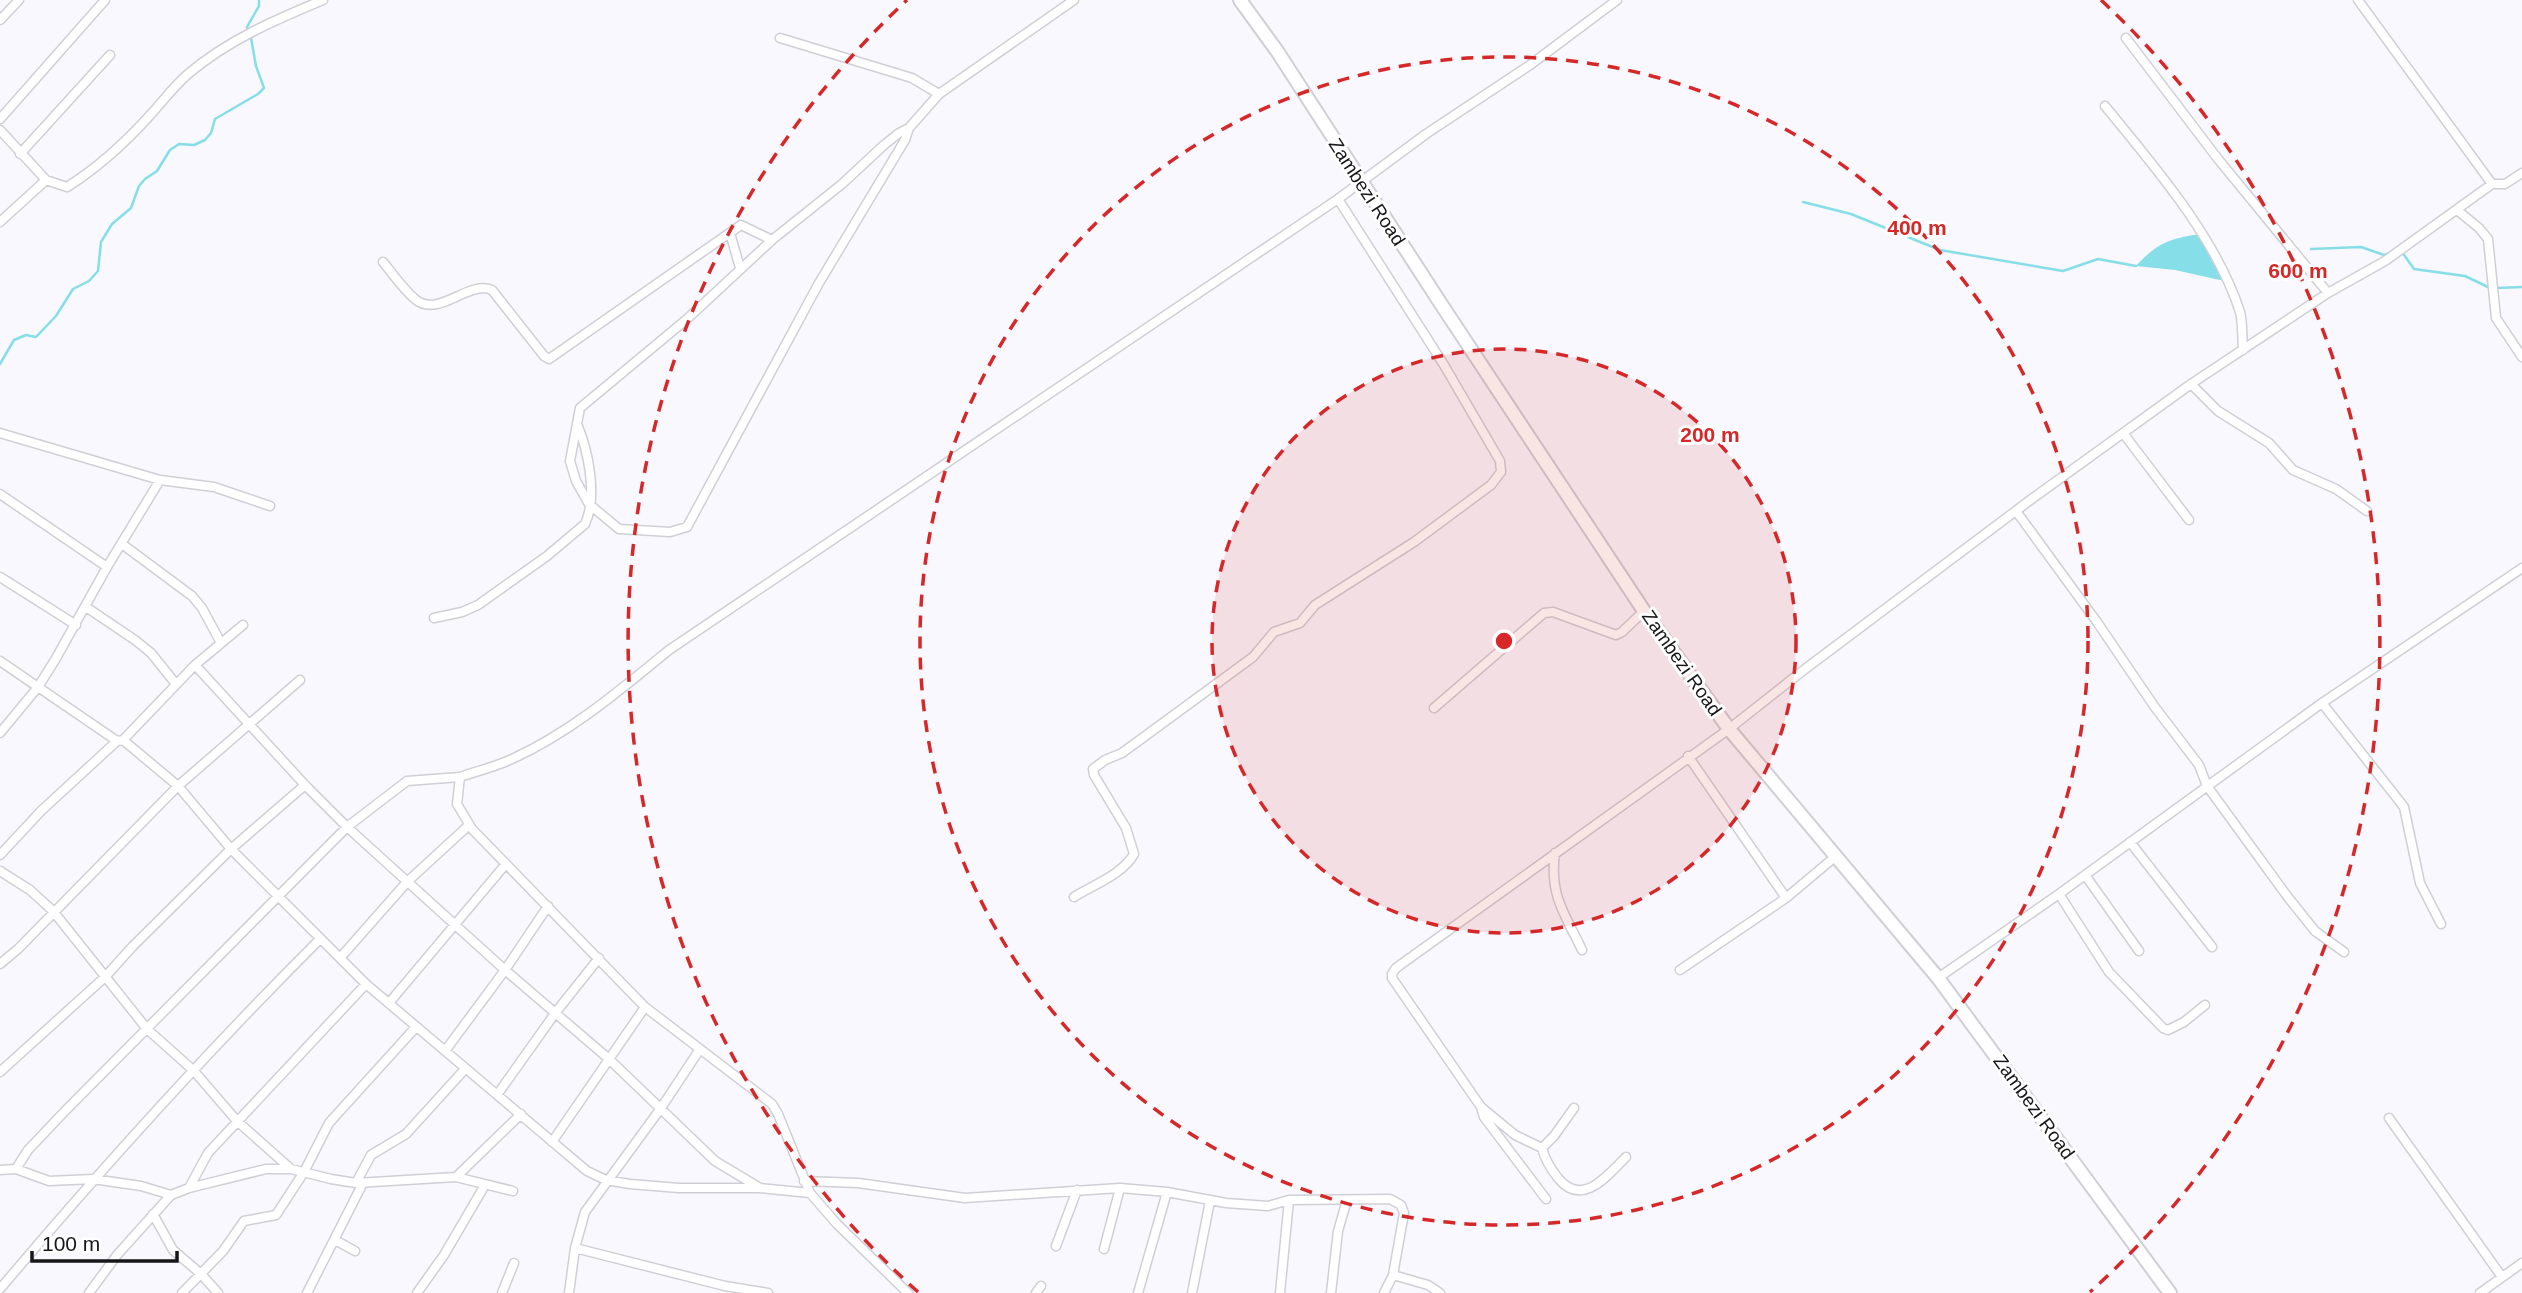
<svg xmlns="http://www.w3.org/2000/svg" width="2522" height="1293" font-family="Helvetica,sans-serif">
<style>
.water{fill:#85dee8}
.lines{fill:none;stroke-linecap:round;stroke-linejoin:round}
.stream{stroke:#85dee8;stroke-width:2.5}
.street-casing{stroke:#cfcfd6;stroke-width:11}
.secondary-casing{stroke:#cfcfd6;stroke-width:16}
.street{stroke:#fff;stroke-width:8}
.secondary{stroke:#fff;stroke-width:12}
.ring{fill:none;stroke:#d62828;stroke-width:3.5;stroke-dasharray:12 9}
.labels{text-anchor:middle;dominant-baseline:central;stroke-width:6;stroke-linejoin:round;paint-order:stroke}
.street-label{font-size:19px;fill:#17171a;stroke:#fff}
.centre{fill:#d62828;stroke:#fff;stroke-width:3.5}
.ring-label{font-size:21px;text-anchor:middle;font-weight:bold;fill:#d62828;stroke:#fff;stroke-width:6;stroke-linejoin:round;paint-order:stroke}
</style>
<rect width="100%" height="100%" fill="#f8f8fe"/>
<path class="water" d="M2201,234L2229,282L2175,270L2136,266C2157,243 2171,238 2201,234Z"/>
<g class="lines">
<path class="stream" d="M248,29L247,27L259,6V0
M1803,202L1851,214L1940,250L2063,271L2098,259L2136,266
M2311,249L2361,247L2384,255L2390,253
M2402,252L2414,269L2465,276L2488,287
M2497,288L2522,287
M0,364L14,340L26,335L36,337L56,316L73,289L89,281L98,271L101,242L112,224L131,208L139,186L145,179L157,171L170,150L179,144L194,145L205,140L211,133L215,119L258,94L264,88L256,66L251,38"/>
<defs>
<path id="street" d="M2358,0L2492,184
M0,20L19,0
M780,38L912,78L939,94
M2126,38L2218,159L2328,293
M2105,106C2154,166 2216,237 2240,312C2243,324 2242,338 2243,350
M0,119L105,0
M909,128L899,133L884,145L842,184L772,240L687,319L580,408L570,461L576,481L589,504L619,529L670,532L687,527L819,283L905,140L909,128L939,94L1074,0
M0,130L46,180L67,187C99,167 127,141 152,113C164,100 174,86 188,74C228,40 275,20 323,0
M20,154L110,55
M2457,210L2479,228L2488,239L2496,318L2522,357
M0,222L46,180
M730,233L740,268
M383,262C393,274 403,289 415,299C438,319 468,280 492,290L544,356L549,359L741,225L772,240
M2191,384L2218,411L2269,443L2293,470L2336,489L2367,511
M0,433L160,480L214,487L270,506
M2123,433L2189,520
M0,494L107,567
M2016,511L2097,622L2154,706L2199,765L2207,786L2287,896L2315,931L2344,952
M122,544L192,596L202,608L221,643
M0,577L76,625
M86,607L135,640L151,653L176,684
M434,618L462,612L478,605L547,556L585,524C598,496 588,450 577,424
M0,661L117,741
M195,665L243,625
M2322,703L2404,807L2420,883L2441,924
M1434,708L1544,613L1553,612L1616,635L1622,632L1644,611
M0,733L38,687L55,660L107,567L160,480
M123,740L178,786L231,849L366,984L587,1171L606,1180L630,1184L679,1188H760L810,1193
M1688,756L1786,898
M2130,842L2212,947
M1555,853C1549,895 1565,914 1582,950
M0,855L41,811L117,741L123,740L195,665L305,785L347,827L505,970L609,1059L715,1161L760,1188
M0,871L30,890L53,911L147,1029L194,1071L237,1121L291,1169
M2085,875L2139,951
M2059,894L2109,972L2163,1028L2168,1030L2184,1022L2205,1005
M1074,897C1093,885 1123,874 1134,854L1126,828L1094,775L1093,769L1105,760L1122,753L1253,657L1274,632L1300,623L1315,605L1414,542L1491,485L1501,472L1500,461L1444,365L1338,199
M340,958L407,882L469,825
M0,964L18,949L178,786L300,680
M1680,970L1786,898L1836,856
M1938,978L2059,894L2322,703L2522,568
M389,1003L505,865
M445,1051L505,970L548,906
M0,1072L105,977L133,946L231,849L305,785
M497,1095L556,1012L599,958
M1481,1107L1515,1135L1542,1148C1545,1160 1550,1168 1558,1178C1582,1208 1607,1176 1626,1157
M2389,1118L2502,1277
M552,1142L645,1007
M1542,1148L1554,1136L1574,1108
M16,1169L28,1150L66,1110L347,827L407,781L460,777
M0,1170L16,1169L49,1181L93,1179L141,1186L171,1195
M456,1177L513,1191
M804,1181L858,1183L965,1198L1120,1188L1167,1192L1226,1203L1268,1206L1289,1200L1390,1199L1401,1205L1404,1213L1393,1275L1384,1293
M356,1183L371,1155L406,1134L465,1069
M189,1188L208,1153L366,984
M1546,1199L1484,1117L1481,1107L1392,978V974L1396,968L1729,729L1805,669L2033,498L2191,384L2328,293L2385,261L2492,184H2505L2522,173
M153,1214L173,1250L201,1274L218,1293
M335,1240L355,1251
M1056,1246L1077,1190
M575,1248L725,1286L768,1293
M1104,1249L1120,1188
M1393,1275L1428,1285L1440,1293
M0,1289C102,1168 208,1051 320,939
M89,1293L117,1255L171,1195L189,1188L266,1169H291L331,1179L356,1183L456,1177L521,1114
M182,1293L223,1251L244,1221L276,1215L304,1172L329,1123L416,1027
M307,1293L363,1183
M417,1293L444,1255L485,1185
M502,1293L514,1263
M569,1293L575,1248L585,1212L661,1108L700,1049
M908,1293L837,1224L810,1193L778,1114L772,1104L645,1007L472,829L457,804L460,777C477,771 495,767 512,759C571,732 619,691 669,650L1338,199L1426,134L1530,65L1617,0
M1036,1293L1041,1286
M1138,1293L1167,1192
M1192,1293L1210,1201
M1280,1293L1289,1200
M1331,1293L1338,1231L1347,1200
M2480,1293L2522,1263"/>
<path id="secondary" d="M1240,0L1277,51L1441,304L1644,611L1729,729L1938,978L2170,1293"/>
</defs>
<use href="#street" class="street-casing"/>
<use href="#secondary" class="secondary-casing"/>
<use href="#street" class="street"/>
<use href="#secondary" class="secondary"/>
</g>
<circle cx="1504" cy="641" r="292" fill="#d62828" fill-opacity=".12"/>
<g class="ring">
<circle cx="1504" cy="641" r="292"/>
<circle cx="1504" cy="641" r="584"/>
<path d="M918 1292A876 876 0 0 1 907 0M2101 0A876 876 0 0 1 2090 1292"/>
</g>
<g class="labels">
<g class="street-label">
<text transform="translate(1367 192) rotate(57)">Zambezi Road</text>
<text transform="translate(1682 663) rotate(55)">Zambezi Road</text>
<text transform="translate(2034 1107) rotate(54)">Zambezi Road</text>
</g>
</g>
<circle cx="1504" cy="641" r="10" class="centre"/>
<g class="ring-label">
<text x="1917" y="235">400 m</text>
<text x="2298" y="278">600 m</text>
<text x="1710" y="442">200 m</text>
</g>
<path d="M32 1251v10h145v-10" fill="none" stroke="#17171a" stroke-width="3.5"/>
<text x="42" y="1251" font-size="21" fill="#17171a" stroke="#ffffff" stroke-width="5" paint-order="stroke">100 m</text>
</svg>
